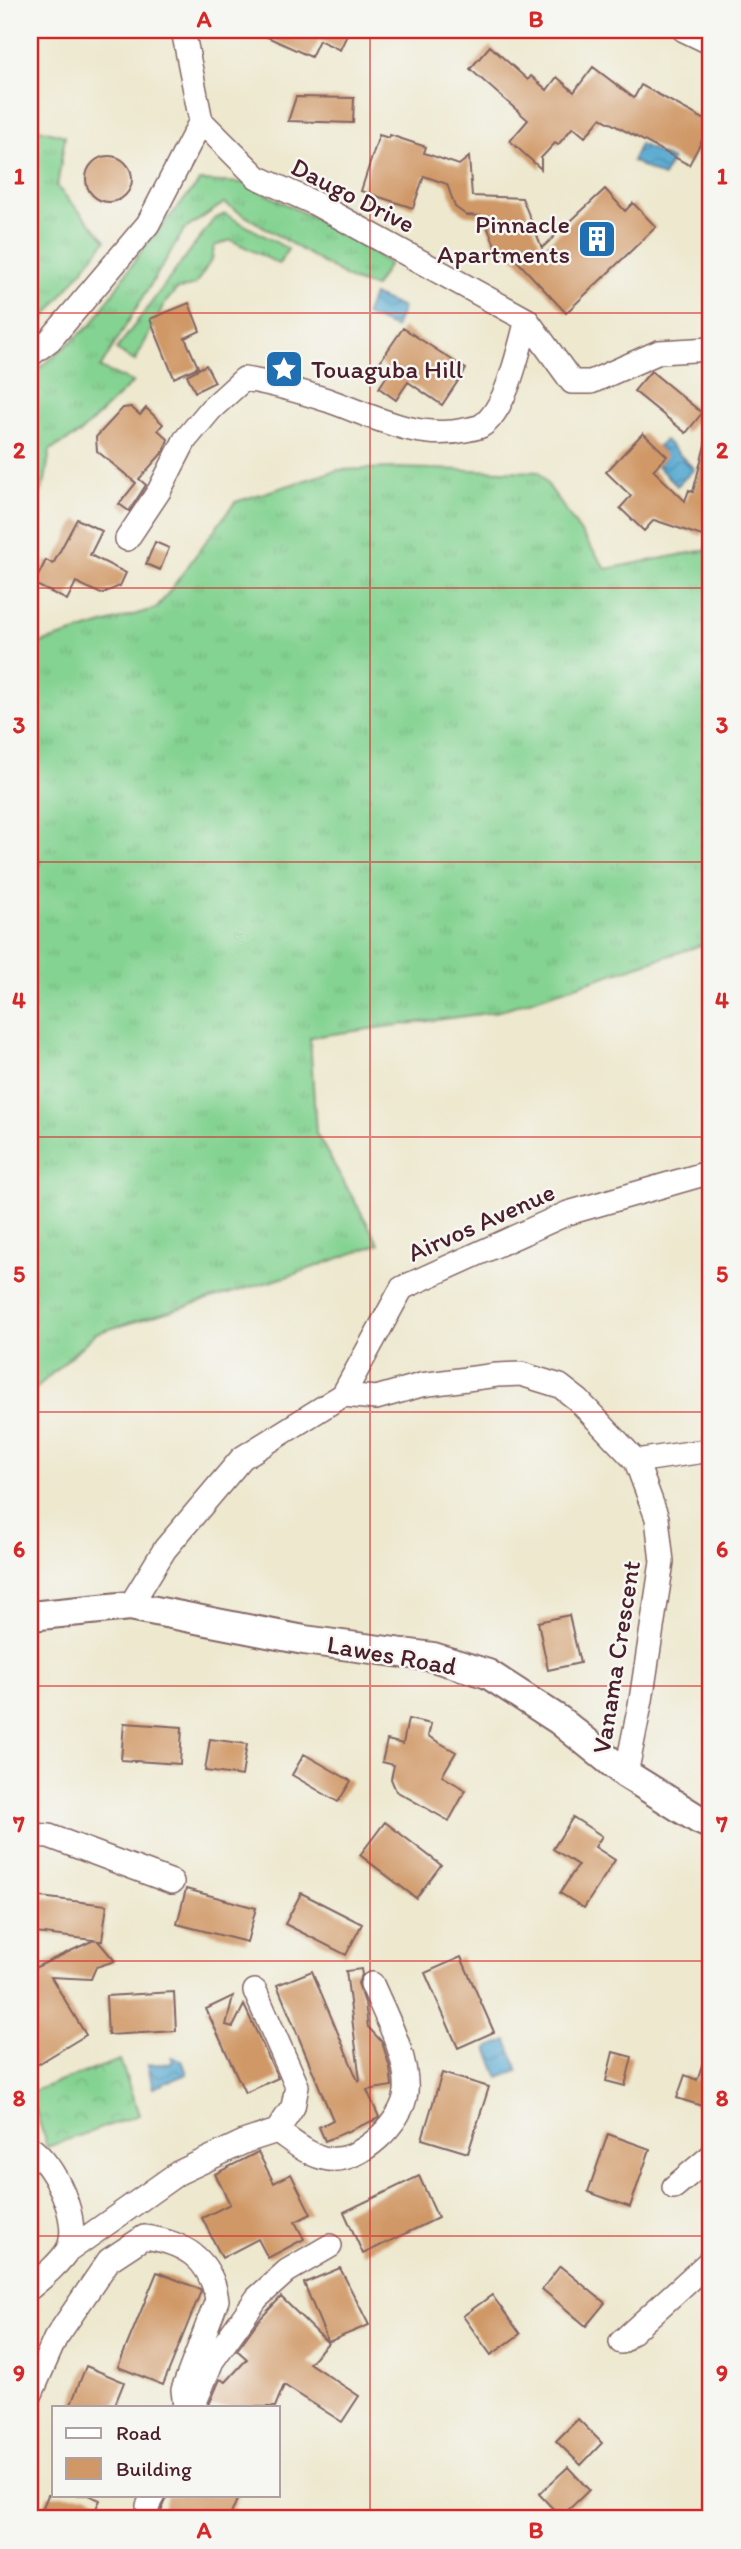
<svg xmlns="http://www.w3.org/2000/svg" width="741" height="2549" font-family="Itim,sans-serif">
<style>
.grass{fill:url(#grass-tufts);stroke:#67795e;stroke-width:2}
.park{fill:url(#park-crowns);stroke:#67795e;stroke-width:2}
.water{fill:url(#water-waves);stroke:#50647e;stroke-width:2}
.building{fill:#d09866}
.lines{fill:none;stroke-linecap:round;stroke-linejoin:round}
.minor-casing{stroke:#836564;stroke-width:26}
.major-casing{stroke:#836564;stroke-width:32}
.minor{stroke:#fff;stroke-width:23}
.major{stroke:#fff;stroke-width:28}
.grid{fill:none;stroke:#d62828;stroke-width:2;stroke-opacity:0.55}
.labels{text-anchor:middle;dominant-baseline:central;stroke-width:5;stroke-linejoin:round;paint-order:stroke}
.street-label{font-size:26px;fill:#4a1f2b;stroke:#f6f6f2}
.poi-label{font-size:26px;fill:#4a1f2b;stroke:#f6f6f2;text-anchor:end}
.neatline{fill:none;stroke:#d62828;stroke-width:2.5}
.grid-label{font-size:23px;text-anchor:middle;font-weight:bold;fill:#d62828}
</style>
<defs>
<pattern id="grass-tufts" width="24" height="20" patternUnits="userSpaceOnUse" patternTransform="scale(1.75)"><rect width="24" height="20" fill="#84d392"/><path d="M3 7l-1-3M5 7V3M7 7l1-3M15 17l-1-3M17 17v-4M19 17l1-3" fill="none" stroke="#74b57e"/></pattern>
<pattern id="park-crowns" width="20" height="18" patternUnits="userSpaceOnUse" patternTransform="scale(1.75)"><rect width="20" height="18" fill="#84d392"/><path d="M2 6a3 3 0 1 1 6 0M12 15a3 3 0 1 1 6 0" fill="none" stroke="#74b57e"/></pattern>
<pattern id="water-waves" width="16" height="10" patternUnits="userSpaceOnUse" patternTransform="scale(1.75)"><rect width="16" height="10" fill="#55a9d1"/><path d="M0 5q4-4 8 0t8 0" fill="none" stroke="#4889aa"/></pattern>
</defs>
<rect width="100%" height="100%" fill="#f6f6f2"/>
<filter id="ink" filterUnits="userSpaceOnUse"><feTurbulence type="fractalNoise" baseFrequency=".0143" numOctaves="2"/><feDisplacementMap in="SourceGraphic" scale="14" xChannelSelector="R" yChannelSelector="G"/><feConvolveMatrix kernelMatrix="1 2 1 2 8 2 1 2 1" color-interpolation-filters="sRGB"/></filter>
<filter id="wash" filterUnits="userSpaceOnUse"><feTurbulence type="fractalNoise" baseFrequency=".00686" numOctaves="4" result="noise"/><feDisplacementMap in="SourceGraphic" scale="28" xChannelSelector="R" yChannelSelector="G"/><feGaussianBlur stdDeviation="1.57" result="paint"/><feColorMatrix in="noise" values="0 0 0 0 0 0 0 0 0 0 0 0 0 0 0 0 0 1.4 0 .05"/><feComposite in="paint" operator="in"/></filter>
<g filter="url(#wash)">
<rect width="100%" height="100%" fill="#ede8ce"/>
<path class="grass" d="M30,117L35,128L65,136L57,187L106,240L41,322L30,313Z
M200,181L244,183L355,239L389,264L375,287L353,281L224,203L184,230L100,368L133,382L79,434L50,450L45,481L30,518V376L92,324L144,247Z
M225,214L288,249L279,264L231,240L214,246L212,259L195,285L176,290L165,303L135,361L116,350L214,219Z
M395,468L539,472L606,569L711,549V942L495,1012L310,1037L316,1133L379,1244L292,1275L96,1333L30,1394V868L40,863L30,846V646L157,608L235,502L338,470Z"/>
<path class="park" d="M120,2060L139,2115L47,2147L30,2092Z"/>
<path class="water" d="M640,144L672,160L663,177L632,161Z
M373,295L403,308L395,328L365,315Z
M665,440L694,469L677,486L657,466L666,456L657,447Z
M507,2040L518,2071L499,2078L487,2048Z
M172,2057L182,2060L187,2074L153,2088L148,2065L172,2063Z"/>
<g id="blocks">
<path class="building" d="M252,30H336L347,35L340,50L319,40L311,57Z
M490,46L528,80L531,76L547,90L557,77L574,92L593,67L634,98L641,85L711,123L689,165L601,118L585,137L573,127L558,145L555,143L541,158V169L510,141L528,120L470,69Z
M296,97L354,98L353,123L288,121Z
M379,135L389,138L390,135L426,147L424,153L459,165L469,157L472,196L522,198L542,248L605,189L625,211L633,203L656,227L566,313L506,249L498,253L483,216L466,215L455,207L447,184L424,176L413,208L361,191Z
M86 179a23 23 0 1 1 46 0a23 23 0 1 1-46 0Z
M189,303L200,331L185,338L198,367L174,378L150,319Z
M403,328L466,369L442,405L408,382L396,400L379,388L390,371L379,363Z
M206,365L215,382L195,392L187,375Z
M651,371L702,413L686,433L634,391Z
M131,407L140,415L146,408L163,424L158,430L168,439L164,451L139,479L146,485L129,511L119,504L136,483L97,451L96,437L123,408Z
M643,433L667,456L653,470L685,501L689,490L693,492L706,441L711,442V506L702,536L654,520L644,531L620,508L631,496L606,472Z
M77,519L102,531L90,555L126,573L120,586L101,594L76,582L67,600L34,584L46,560L53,564Z
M155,542L169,548L160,570L146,564Z
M569,1615L580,1663L548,1670L538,1622Z
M408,1719L431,1724L428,1736L456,1752L442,1776L466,1790L449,1821L396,1791L391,1779L394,1765L382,1762L387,1740L403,1744Z
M124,1723L182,1727L180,1764L121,1760Z
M210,1739L247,1744L242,1776L205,1771Z
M304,1754L351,1781L338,1802L292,1775Z
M573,1817L602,1836L595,1847L615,1860L584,1908L560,1893L578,1865L553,1849Z
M385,1822L441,1865L416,1898L360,1855Z
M186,1889L256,1908L247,1942L177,1924Z
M301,1893L362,1924L346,1955L285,1924Z
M40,1897L107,1905L102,1941H98L115,1961L96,1967L91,1979L51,1977L86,2035L30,2069V1970L94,1940L35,1933Z
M461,1957L494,2032L458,2048L425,1973Z
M361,1969L362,1975L358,1983L365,2003L368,2027L382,2042L390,2068L392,2086L367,2090L379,2117L377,2119L325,2141L319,2127L333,2120L277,1985L312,1971L358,2081L360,2080L346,1971Z
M174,1992L176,2031L108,2035L106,1996Z
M233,1996L226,2025L233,2027L244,2005L278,2078L245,2093L206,2009Z
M709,2045L711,2046V2089L705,2107L677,2098L685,2075L697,2080Z
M613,2052L632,2057L625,2086L606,2081Z
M442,2073L489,2087L468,2153L422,2139Z
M608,2134L650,2149L630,2207L588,2192Z
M258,2152L274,2183L291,2174L311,2214L295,2222L304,2239L268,2258L258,2239L222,2258L202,2218L230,2204L215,2174Z
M419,2176L438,2218L363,2254L344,2212Z
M560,2266L605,2303L586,2326L542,2289Z
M340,2268L369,2325L328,2342L304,2283Z
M157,2272L200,2289L201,2291L163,2385L118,2367Z
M492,2295L520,2334L491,2355L463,2316Z
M281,2297L328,2343L309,2363L359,2396L342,2422L284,2385L275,2407H208L220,2379L226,2382L247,2359L237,2350L258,2321Z
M86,2366L124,2382L114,2407H70Z
M578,2419L602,2443L581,2465L556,2441Z
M568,2467L589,2490L561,2517L539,2494Z
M48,2495H88L100,2500L91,2519H38Z
M168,2495H239L229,2519H158Z"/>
</g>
</g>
<g filter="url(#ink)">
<use href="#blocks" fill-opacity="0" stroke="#836564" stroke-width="2"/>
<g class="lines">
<defs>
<path id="minor" d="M183,30L201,121L257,177L314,203L527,320L572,382H591L659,352L711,349
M684,30L711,43
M30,355L50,340L148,224L201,121
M127,539L159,491L185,440L211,409L244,379C272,383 299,391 327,400C370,415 418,441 465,430C470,429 477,428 481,426C507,410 519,348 527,320
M343,1395L376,1398L421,1385L497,1375L521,1374L560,1386L578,1400L636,1461L657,1518L662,1562L641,1700L626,1774
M636,1461L711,1450
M130,1606L165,1549L242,1458L343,1395L402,1288L568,1213L711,1172
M30,1835L49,1836L172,1882
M255,1991L297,2086L293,2107L277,2131
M30,2148C54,2163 82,2222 68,2249C63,2260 40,2280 30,2288
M674,2187L711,2156
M68,2251L178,2173L246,2141L277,2131C292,2141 310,2157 329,2159C360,2163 403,2122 406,2092C409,2059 385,2014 372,1984
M621,2342L711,2260
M30,2396L55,2339L109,2260L144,2237C183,2242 211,2258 217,2300L183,2390L185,2407
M193,2407L212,2361L257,2298L287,2271L330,2246
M148,2506L154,2495"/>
<path id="major" d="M30,1616L130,1606L304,1640L433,1657L488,1674L559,1720L626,1774L698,1819L711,1825"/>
</defs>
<use href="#minor" class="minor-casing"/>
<use href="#major" class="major-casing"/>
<use href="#minor" class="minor"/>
<use href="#major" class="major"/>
</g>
</g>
<path class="grid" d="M370,30V2519M30,313H711M30,588H711M30,862H711M30,1137H711M30,1412H711M30,1686H711M30,1961H711M30,2236H711"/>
<defs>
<symbol id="building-square" viewBox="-11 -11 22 22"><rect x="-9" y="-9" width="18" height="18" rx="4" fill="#1f6fb2" stroke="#f6f6f2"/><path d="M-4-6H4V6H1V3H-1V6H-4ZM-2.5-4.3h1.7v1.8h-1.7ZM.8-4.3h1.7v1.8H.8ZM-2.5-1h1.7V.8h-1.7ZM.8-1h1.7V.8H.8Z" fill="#fff"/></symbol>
<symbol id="sight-square" viewBox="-11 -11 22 22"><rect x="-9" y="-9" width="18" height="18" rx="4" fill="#1f6fb2" stroke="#f6f6f2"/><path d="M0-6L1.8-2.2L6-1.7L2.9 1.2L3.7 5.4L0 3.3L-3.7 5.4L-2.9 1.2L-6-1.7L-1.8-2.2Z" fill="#fff"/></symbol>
</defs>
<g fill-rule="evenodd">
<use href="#building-square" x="575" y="217" width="44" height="44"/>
<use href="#sight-square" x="262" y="347" width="44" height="44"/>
</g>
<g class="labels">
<g class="street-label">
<text transform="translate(353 195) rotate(27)">Daugo Drive</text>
<text transform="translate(481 1222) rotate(-24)">Airvos Avenue</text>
<text transform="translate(392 1655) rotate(10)">Lawes Road</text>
<text transform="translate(616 1657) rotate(-81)">Vanama Crescent</text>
</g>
<g class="poi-label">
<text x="570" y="224">Pinnacle<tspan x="570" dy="30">Apartments</tspan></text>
<text x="311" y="369" text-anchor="start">Touaguba Hill</text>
</g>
</g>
<rect width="741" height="2549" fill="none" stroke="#f6f6f2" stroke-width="77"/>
<rect x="52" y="2406" width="228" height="91" fill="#f6f6f2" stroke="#b1a0a2" stroke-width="2"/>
<rect x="66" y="2428" width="35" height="10" fill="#ffffff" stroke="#b1a0a2" stroke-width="2"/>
<text x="116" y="2440" font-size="21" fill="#4a1f2b">Road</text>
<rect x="66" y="2458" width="35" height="21" fill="#d09866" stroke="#b1a0a2" stroke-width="2"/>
<text x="116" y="2476" font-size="21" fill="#4a1f2b">Building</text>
<rect x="38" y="38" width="664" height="2472" class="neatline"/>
<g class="grid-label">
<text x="204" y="27">A</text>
<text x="536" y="27">B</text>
<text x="19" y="184">1</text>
<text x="722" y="184">1</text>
<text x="19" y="458">2</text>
<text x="722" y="458">2</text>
<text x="19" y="733">3</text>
<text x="722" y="733">3</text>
<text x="19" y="1008">4</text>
<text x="722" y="1008">4</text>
<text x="19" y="1282">5</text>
<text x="722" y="1282">5</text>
<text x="19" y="1557">6</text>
<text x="722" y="1557">6</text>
<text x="19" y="1832">7</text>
<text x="722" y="1832">7</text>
<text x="19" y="2106">8</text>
<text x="722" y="2106">8</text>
<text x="19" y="2381">9</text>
<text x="722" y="2381">9</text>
<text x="204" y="2538">A</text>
<text x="536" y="2538">B</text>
</g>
</svg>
